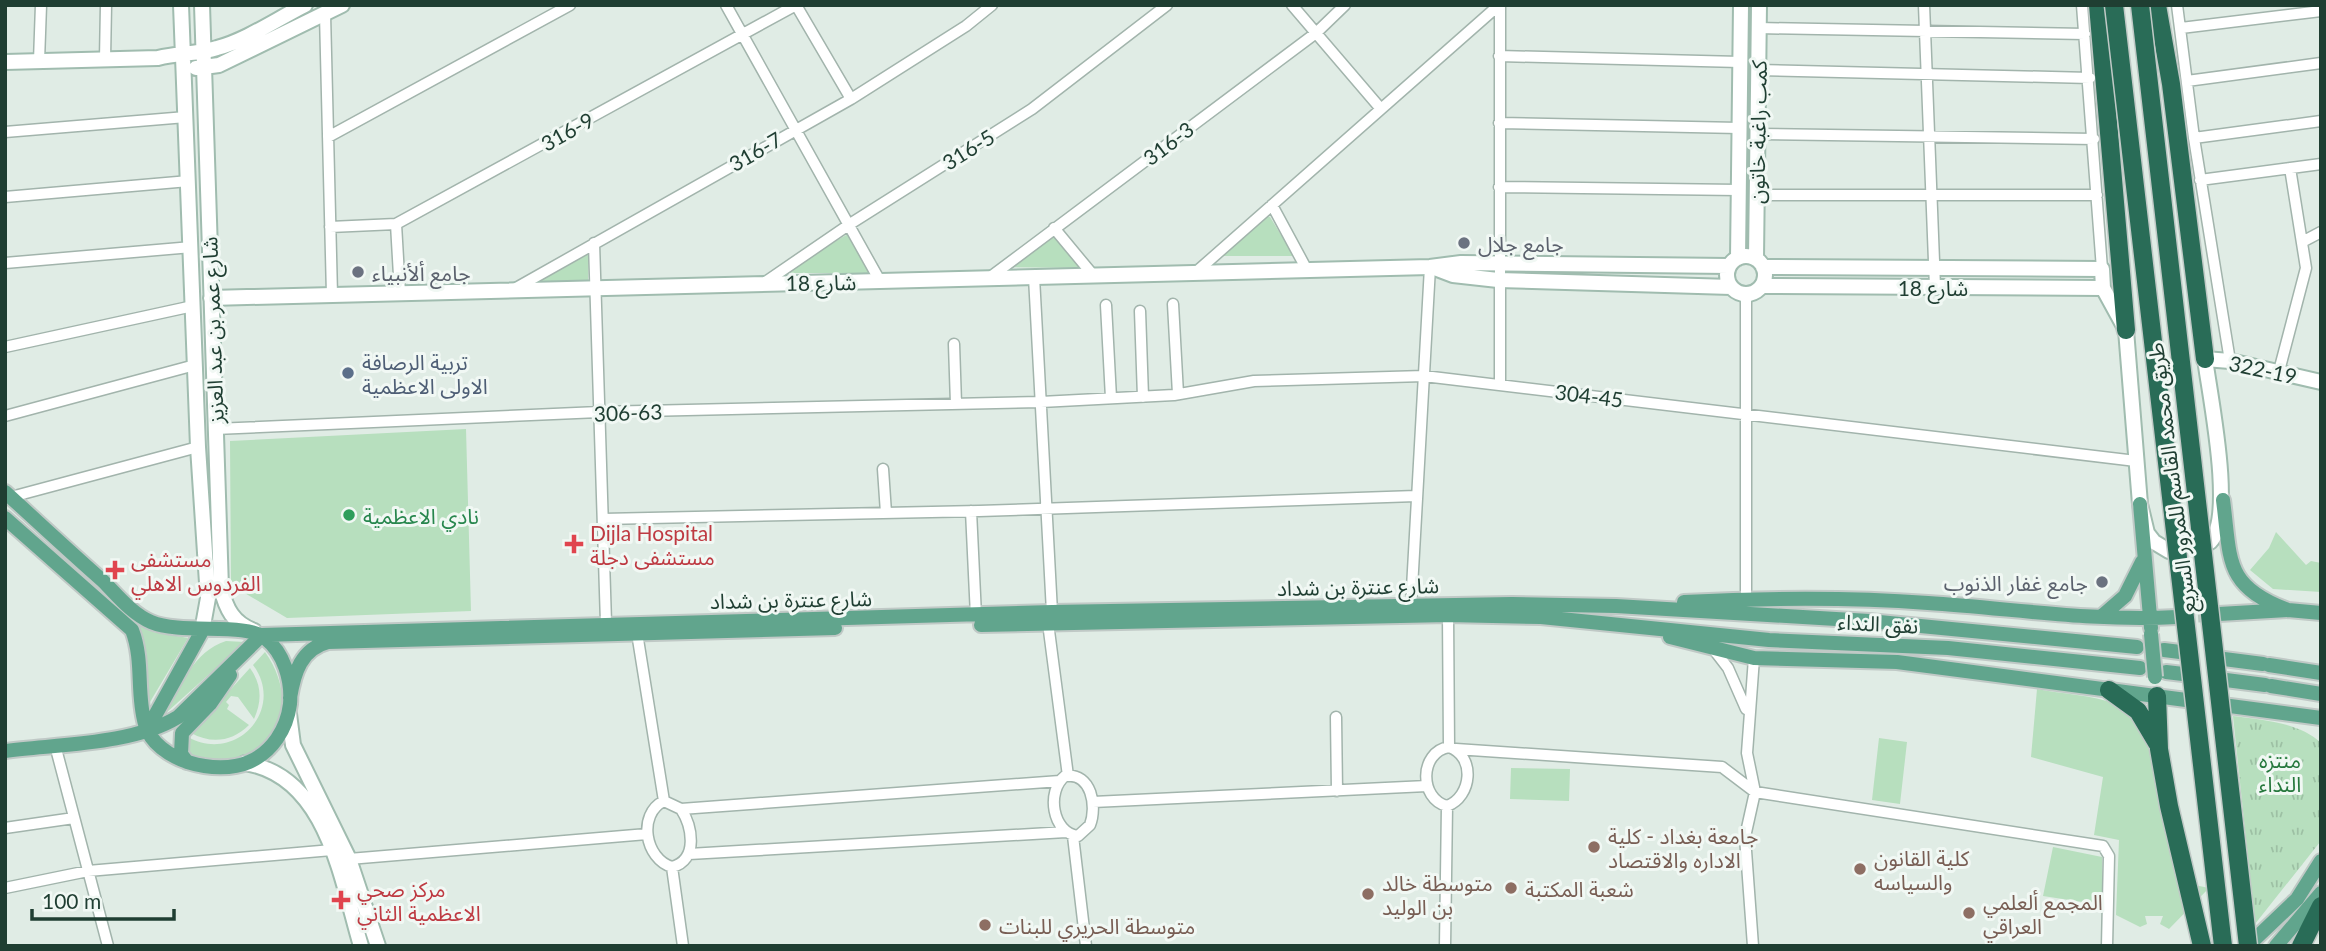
<svg xmlns="http://www.w3.org/2000/svg" width="2326" height="951" font-family="Lato,'Noto Sans Arabic',sans-serif">
<style>
.grass{fill:#b7dfbe}
.park{fill:url(#park-tufts)}
.lines{fill:none;stroke-linecap:round;stroke-linejoin:round}
.primary-tunnel{stroke:#b9c9c1;stroke-width:14;stroke-dasharray:14 7;stroke-linecap:butt}
.street-casing{stroke:#a2b4ac;stroke-width:13}
.secondary-casing{stroke:#a0bcaf;stroke-width:18}
.primary-casing{stroke:#c0c9c6;stroke-width:18}
.highway-casing{stroke:#c0c9c6;stroke-width:21}
.street{stroke:#fff;stroke-width:10}
.secondary{stroke:#fff;stroke-width:14}
.primary{stroke:#61a58d;stroke-width:14}
.highway{stroke:#296c57;stroke-width:18}
.primary-bridge-casing{stroke:#c0c9c6;stroke-width:18;stroke-linecap:butt}
.highway-bridge-casing{stroke:#c0c9c6;stroke-width:21;stroke-linecap:butt}
.primary-bridge{stroke:#61a58d;stroke-width:14}
.highway-bridge{stroke:#296c57;stroke-width:18}
.worship-dot{fill:#6b7280;stroke:#f1f8f4;stroke-width:2.5}
.service-dot{fill:#5c6f8a;stroke:#f1f8f4;stroke-width:2.5}
.leisure-dot{fill:#2e9e5b;stroke:#f1f8f4;stroke-width:2.5}
.health-dot{fill:#e0444e;stroke:#f1f8f4;stroke-width:2.5}
.education-dot{fill:#8d6e63;stroke:#f1f8f4;stroke-width:2.5}
.labels{text-anchor:middle;dominant-baseline:central;stroke-width:6;stroke-linejoin:round;paint-order:stroke}
.street-label{font-size:21px;fill:#1f3e32;stroke:#f1f8f4}
.worship-label{font-size:21px;fill:#5b616d;stroke:#f1f8f4;text-anchor:start}
.service-label{font-size:21px;fill:#4e5e75;stroke:#f1f8f4;text-anchor:start}
.leisure-label{font-size:21px;fill:#27864d;stroke:#f1f8f4;text-anchor:start}
.health-label{font-size:21px;fill:#be3a42;stroke:#f1f8f4;text-anchor:start}
.park-label{font-size:21px;fill:#26783d;stroke:#f1f8f4}
.education-label{font-size:21px;fill:#785e54;stroke:#f1f8f4;text-anchor:start}
</style>
<defs>
<pattern id="park-tufts" width="24" height="20" patternUnits="userSpaceOnUse" patternTransform="scale(1.75)"><rect width="24" height="20" fill="#b7dfbe"/><path d="M3 7l-1-3M5 7V3M7 7l1-3M15 17l-1-3M17 17v-4M19 17l1-3" fill="none" stroke="#9dc0a4"/></pattern>
</defs>
<rect width="100%" height="100%" fill="#e0ece5"/>
<path class="grass" d="M1262,215L1270,217L1294,256H1217Z
M848,234L869,273H781Z
M1055,235L1082,268L1005,267Z
M589,251L588,281H529Z
M466,429L471,611L287,618L231,585L230,441Z
M2276,532L2306,565L2311,561L2321,563V592L2273,589L2250,570L2269,548Z
M137,621L153,632L188,638L150,702L147,697V655Z
M226,641L245,642L166,713C182,684 193,652 226,641Z
M265,652C289,685 292,734 250,754C244,757 236,763 230,764C218,765 200,759 187,757L188,737C236,764 286,709 253,665Z
M250,668C262,685 262,701 254,719L238,697L231,696L226,702L229,705L227,709L249,725C232,742 211,744 191,733Z
M2037,689C2062,694 2092,695 2116,704C2158,719 2171,840 2180,882L2209,888L2169,929L2160,924L2163,916H2145L2147,924L2140,927L2116,915L2119,840L2094,835L2103,777L2031,757Z
M1879,738L1907,742L1900,804L1872,800Z
M1511,768L1570,769L1569,801L1510,799Z
M2053,847L2102,857V905L2043,896Z"/>
<path class="park" d="M2233,716C2262,720 2299,722 2321,743L2320,842L2255,924Z"/>
<g class="lines">
<path class="primary-tunnel" d="M2177,617L2219,614"/>
<defs>
<path id="street" d="M726,5L880,281
M796,5L851,99
M1292,5L1381,109
M1500,5V385
M1924,5L1935,287
M2082,5L2102,269
M2177,5L2194,138L2230,361
M325,14L332,295
M1758,28L2085,34
M2181,28L2321,11
M1499,56L1740,62
M105,59L106,5
M39,61L41,5
M1758,70L2090,78
M2187,81L2321,63
M1499,123L1739,128
M5,132L186,117
M1757,134L2094,139
M328,137L570,5
M2194,138L2321,121
M2200,180L2321,164
M1499,187L1739,190
M1756,195H2097
M5,197L189,181
M1272,205L1307,270
M396,224L400,293
M330,227L396,224L796,5
M1054,228L1093,275
M2302,242L2321,232
M594,243L606,623
M5,263L192,247
M1195,273L1499,5
M1034,277L1052,612
M989,278L1316,33L1345,5
M764,283L850,224L1032,109L1167,5
M516,288L851,99L966,26L992,5
M1746,294V599
M1173,304L1178,394
M1106,305L1111,398
M1140,311L1143,397
M954,344L956,404
M5,347L193,306
M2279,371L2306,268L2290,168
M5,416L195,365
M215,429L599,412L1041,402L1174,395L1254,381L1424,376L2136,461
M883,469L886,513
M11,497L198,447
M971,511L976,616
M603,519L979,511L1416,496
M1411,606L1430,267
M1448,615L1449,747
M1048,623L1068,776
M637,633L664,801
M1711,646L1728,668L1746,709
M1336,717L1337,791
M55,745L108,946
M1449,747C1476,756 1472,797 1447,806C1419,799 1419,752 1449,747Z
M1456,749L1722,767L1755,792
M1065,776C1092,772 1097,807 1090,825L1078,836C1052,833 1046,791 1065,776Z
M1755,792L2103,846L2109,856L2107,946
M664,801L681,809C692,826 699,860 672,867C645,859 637,814 664,801Z
M1093,802L1427,786
M681,809L1060,781
M5,828L74,818
M1073,836L1086,946
M689,854L1066,832
M349,859L647,834
M672,867L683,946
M5,888L88,871L332,850
M1445,946L1447,806
M1753,946L1745,837L1755,792L1747,753L1754,658"/>
<path id="secondary" d="M181,5L198,447L208,598L202,631
M202,5L221,588C226,609 233,623 254,631
M5,62L158,58C178,53 198,54 217,48C247,40 277,19 305,5
M196,68L219,65L342,5
M1727 275a19 19 0 1 1 38 0a19 19 0 1 1-38 0Z
M1738,258L1741,5
M1756,259L1759,5
M1432,267L1453,275L1498,280L1731,287
M1763,267L2102,269L2103,288L2126,330L2140,504L2147,533L2154,542L2169,551
M1762,286L2103,288
M211,298L1430,267L1461,263L1729,266
M2210,542C2235,517 2210,397 2205,359L2230,361L2321,382
M289,714L293,745L349,859L378,946
M245,763C327,776 341,879 361,946"/>
<path id="primary" d="M5,492C38,522 70,552 103,581C117,595 132,614 151,622C181,635 246,622 265,638C284,653 292,680 290,704C287,729 272,752 249,762C217,776 156,762 145,724C136,693 144,661 132,630L5,518
M2223,500C2231,561 2224,586 2288,610
M2140,504L2151,628
M1684,602C1764,598 1847,597 1928,603C2010,608 2094,622 2177,617
M2219,614L2288,610L2321,613
M2102,616L2125,596L2142,562
M981,625L1448,615L1541,617L1769,640L1948,648L2140,668
M1670,637L1754,658L1897,662L2186,700
M2164,650L2180,652
M2224,659L2263,664
M2269,665L2321,673
M2166,672L2183,674
M2226,680L2265,685
M2271,686L2321,694
M290,698C294,673 301,649 328,642L835,628
M2230,706L2321,718
M147,730L202,631
M5,751C58,744 132,745 178,717L262,635L1052,612L1512,604L1616,606L1869,621L2137,647
M187,762L181,754L182,733L210,704L230,675
M2255,939L2297,899L2321,861
M2276,946L2321,893"/>
<path id="highway" d="M2098,5L2126,330
M2157,5L2171,84L2205,359
M2109,690L2138,711L2157,743
M2157,696L2159,749L2169,806L2202,946
M2301,946L2321,906"/>
</defs>
<use href="#street" class="street-casing"/>
<use href="#secondary" class="secondary-casing"/>
<use href="#primary" class="primary-casing"/>
<use href="#highway" class="highway-casing"/>
<use href="#street" class="street"/>
<use href="#secondary" class="secondary"/>
<use href="#primary" class="primary"/>
<use href="#highway" class="highway"/>
<defs>
<path id="primary-bridge" d="M2151,634L2155,677"/>
<path id="highway-bridge" d="M2114,5L2223,946
M2140,5L2248,946"/>
</defs>
<use href="#primary-bridge" class="primary-bridge-casing"/>
<use href="#highway-bridge" class="highway-bridge-casing"/>
<use href="#primary-bridge" class="primary-bridge"/>
<use href="#highway-bridge" class="highway-bridge"/>
</g>
<g class="worship-dot">
<circle cx="1464" cy="243" r="7"/>
<circle cx="358" cy="272" r="7"/>
<circle cx="2102" cy="582" r="7"/>
</g>
<circle class="service-dot" cx="348" cy="373" r="7"/>
<circle class="leisure-dot" cx="349" cy="515" r="7"/>
<g class="health-dot">
<path d="M570.5 533.5h7v7h7v7h-7v7h-7v-7h-7v-7h7z"/>
<path d="M111.5 559.5h7v7h7v7h-7v7h-7v-7h-7v-7h7z"/>
<path d="M337.5 889.5h7v7h7v7h-7v7h-7v-7h-7v-7h7z"/>
</g>
<g class="education-dot">
<circle cx="1594" cy="847" r="7"/>
<circle cx="1860" cy="869" r="7"/>
<circle cx="1511" cy="888" r="7"/>
<circle cx="1368" cy="894" r="7"/>
<circle cx="1969" cy="913" r="7"/>
<circle cx="985" cy="925" r="7"/>
</g>
<g class="labels">
<g class="street-label">
<text transform="translate(567 131) rotate(-29)">316-9</text>
<text transform="translate(1757 132) rotate(-89)">كمب راغبة خاتون</text>
<text transform="translate(1168 143) rotate(-37)">316-3</text>
<text transform="translate(968 149) rotate(-32)">316-5</text>
<text transform="translate(755 151) rotate(-30)">316-7</text>
<text transform="translate(821 282) rotate(-1)">شارع 18</text>
<text x="1933" y="287">شارع 18</text>
<text transform="translate(212 330) rotate(-92)">شارع عمر بن عبد العزيز</text>
<text transform="translate(2263 369) rotate(12)">322-19</text>
<text transform="translate(1589 395) rotate(7)">304-45</text>
<text transform="translate(628 412) rotate(-2)">306-63</text>
<text transform="translate(2171 478) rotate(-97)">طريق محمد القاسم للمرور السريع</text>
<text transform="translate(1358 586) rotate(-1)">شارع عنترة بن شداد</text>
<text transform="translate(791 599) rotate(-1)">شارع عنترة بن شداد</text>
<text transform="translate(1878 623) rotate(3)">نفق النداء</text>
</g>
<g class="worship-label">
<text x="1478" y="243">جامع جلال</text>
<text x="372" y="272">جامع ألأنبياء</text>
<text x="2088" y="582" text-anchor="end">جامع غفار الذنوب</text>
</g>
<g class="service-label">
<text x="362" y="361">تربية الرصافة<tspan x="362" dy="24">الاولى الاعظمية</tspan></text>
</g>
<g class="leisure-label">
<text x="363" y="515">نادي الاعظمية</text>
</g>
<g class="health-label">
<text x="590" y="532">Dijla Hospital<tspan x="590" dy="24">مستشفى دجلة</tspan></text>
<text x="131" y="558">مستشفى<tspan x="131" dy="24">الفردوس الاهلي</tspan></text>
<text x="357" y="888">مركز صحي<tspan x="357" dy="24">الاعظمية الثاني</tspan></text>
</g>
<g class="park-label">
<text x="2280" y="759">منتزه<tspan x="2280" dy="24">النداء</tspan></text>
</g>
<g class="education-label">
<text x="1608" y="835">جامعة بغداد - كلية<tspan x="1608" dy="24">الاداره والاقتصاد</tspan></text>
<text x="1874" y="857">كلية القانون<tspan x="1874" dy="24">والسياسه</tspan></text>
<text x="1382" y="882">متوسطة خالد<tspan x="1382" dy="24">بن الوليد</tspan></text>
<text x="1525" y="888">شعبة المكتبة</text>
<text x="1983" y="901">المجمع ألعلمي<tspan x="1983" dy="24">العراقي</tspan></text>
<text x="999" y="925">متوسطة الحريري للبنات</text>
</g>
</g>
<rect width="2326" height="951" fill="none" stroke="#1f3e32" stroke-width="14"/>
<path d="M32 909v10h142v-10" fill="none" stroke="#1f3e32" stroke-width="3.5"/>
<text x="42" y="909" font-size="21" fill="#1f3e32" stroke="#f1f8f4" stroke-width="5" paint-order="stroke">100 m</text>
</svg>
